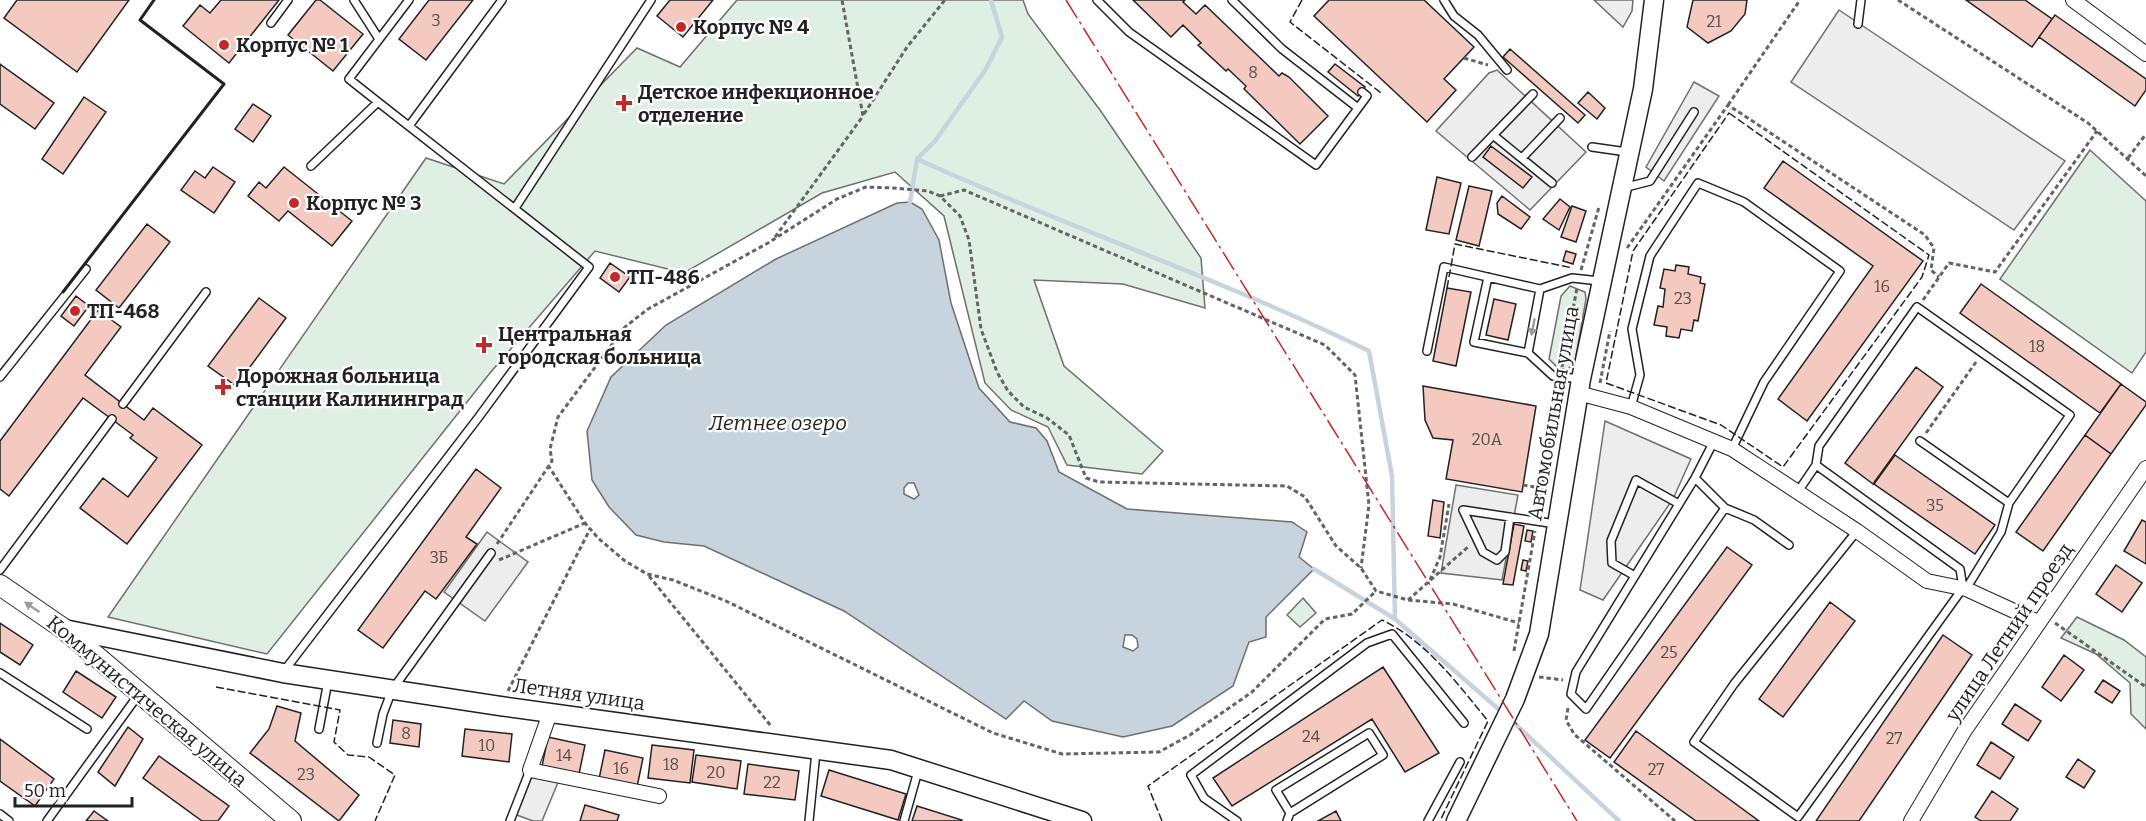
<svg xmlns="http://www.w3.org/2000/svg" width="2146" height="821" font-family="Bitter,serif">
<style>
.green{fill:#e0efe3;stroke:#6f6f6f;stroke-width:1.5}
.parking{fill:#ededed;stroke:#6f6f6f;stroke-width:1.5}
.water{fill:#c7d3dd;stroke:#6f6f6f;stroke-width:1.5;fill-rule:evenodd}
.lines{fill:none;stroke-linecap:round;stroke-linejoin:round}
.stream{stroke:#c7d3dd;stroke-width:4.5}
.building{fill:#f3c9c0;stroke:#222;stroke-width:1.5}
.service-casing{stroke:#222;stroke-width:10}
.minor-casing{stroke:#222;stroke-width:16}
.tertiary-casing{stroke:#222;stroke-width:21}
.secondary-casing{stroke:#222;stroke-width:22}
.path{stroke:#646464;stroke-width:3;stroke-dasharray:4.5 3;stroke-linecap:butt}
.service{stroke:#fff;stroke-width:7}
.minor{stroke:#fff;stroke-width:14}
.tertiary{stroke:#fff;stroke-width:18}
.secondary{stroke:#fff;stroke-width:20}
.fence{stroke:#222;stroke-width:1.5;stroke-dasharray:8 3;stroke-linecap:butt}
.wall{stroke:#222;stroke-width:3}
.power{stroke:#c62828;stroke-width:1.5;stroke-dasharray:21 4.5 3 4.5;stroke-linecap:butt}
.oneway{fill:#9c9c9c}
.poi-dot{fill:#c62828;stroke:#fff;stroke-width:2}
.labels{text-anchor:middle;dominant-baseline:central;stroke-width:4.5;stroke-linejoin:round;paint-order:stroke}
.number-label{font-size:16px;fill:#564c4a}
.poi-label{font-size:20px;font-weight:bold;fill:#222;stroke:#fff;text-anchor:start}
.street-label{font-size:20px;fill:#222;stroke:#fff}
.water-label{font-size:21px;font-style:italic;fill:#222;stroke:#fff}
</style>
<rect width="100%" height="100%" fill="#fff"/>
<path class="green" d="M737,0H1023L1028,14L1100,110L1201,258L1205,308L1123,284L1034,280L1064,366L1163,451L1142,474L1067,465L1048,427L1011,410L985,383L944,216L895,172L822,193L684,273L595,251L490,373L267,654L108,617L426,158L504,184L637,48L680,67Z
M2090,150L2146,201V352L2132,373L2000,279Z
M1570,286L1585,292L1586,299L1575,362L1567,370L1558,368L1549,359L1561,296Z
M1303,598L1316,613L1300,627L1287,615Z
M2077,617L2124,640L2146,657V729L2131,714L2130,683L2096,654L2061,638Z"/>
<path class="parking" d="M1594,0H1633L1632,11L1623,27Z
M1839,10L2065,161L2014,230L1791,82Z
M1497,70L1586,152L1530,210L1436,131L1489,73Z
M1694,82L1719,96L1664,181L1646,167Z
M1605,421L1691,459L1673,499L1603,600L1580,590Z
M1456,485L1518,495L1502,580L1441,573Z
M487,532L528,562L485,621L444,592Z
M530,770L559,780L542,821H533L514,814Z"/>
<path class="water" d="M910,202L922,209L939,240L951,303L979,388L1010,422L1036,428L1047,441L1059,472L1127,509L1292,522L1307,532L1299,557L1314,569L1266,617V637L1249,642L1233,686L1172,726L1123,737L1052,721L1024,701L1006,719L844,611L704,546L664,542L636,535L609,507L592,480L587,431L611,377L666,325L776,259L897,203ZM908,483H914L919,495L914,499L904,494V488ZM1125,635H1132L1137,639L1138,647L1133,651L1123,647Z"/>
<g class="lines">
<path class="stream" d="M917,159C1066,227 1222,279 1369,351L1392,476L1395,619
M910,202L917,159L935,141L986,69L1002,37L991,0
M1314,569L1395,619L1503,713
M1511,720L1619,821"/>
</g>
<path class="building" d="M17,0H129L77,72L4,18Z
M221,0H279L229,63L183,26L200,5L210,13Z
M316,0H320L363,34L333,71L288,35Z
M429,0H473L426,60L399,39Z
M670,0H713L683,37L657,16Z
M1133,0H1185L1183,2L1196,14L1205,5L1279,76L1282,73L1289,77L1328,116L1300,144L1244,89L1246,86L1228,69L1226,71L1198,45L1201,43L1183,25L1171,37Z
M1329,0H1424L1474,47L1444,79L1456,90L1427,122L1314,16Z
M1693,0H1747L1745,14L1731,31L1708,43L1687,27Z
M1966,0H2025L2052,19L2032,47Z
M2055,15L2146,79V90L2135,106L2039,37Z
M1510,49L1585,115L1578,123L1503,57Z
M0,64L54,103L35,129L0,104Z
M1335,64L1365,87L1358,96L1328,72Z
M1588,92L1605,108L1597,119L1578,103Z
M84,97L106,112L63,174L42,159Z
M253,104L271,116L253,142L235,129Z
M1491,146L1532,177L1523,188L1483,157Z
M1783,161L1923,261L1807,421L1778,399L1873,266L1764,188Z
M213,167L235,182L214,213L181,190L195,171L205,178Z
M284,167L352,221L332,246L288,211L279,221L248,196L259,182L266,188Z
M1437,177L1461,183L1449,234L1426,230Z
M1469,186L1492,191L1479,246L1456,240Z
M1502,196L1530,217L1521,229L1498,214L1497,203Z
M1560,199L1570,207L1559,230L1543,219Z
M1572,206L1586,211L1576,242L1561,237Z
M147,224L170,242L119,308L96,290Z
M1566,251L1576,254L1573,264L1563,261Z
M610,263L630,277L619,292L600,278Z
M1676,265L1689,267L1688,274L1701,277L1700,283L1705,284L1698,321L1694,320L1692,331L1681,329L1679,338L1666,336L1667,327L1654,325L1658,306L1663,307L1665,289L1660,288L1664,269L1675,271Z
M1981,284L2121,384L2100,413L1960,313Z
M1447,288L1471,292L1456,366L1433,361Z
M76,296L89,306L74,326L61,316Z
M259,298L286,318L236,386L208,366Z
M1494,299L1516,304L1508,340L1486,335Z
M98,310L121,327L85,375L144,420L153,408L202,445L127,544L80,508L103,478L128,497L157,458L130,438L133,435L83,398L9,496L0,489V441Z
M1916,367L1943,387L1873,484L1845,463Z
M2121,384L2146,402V405L2111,454L2085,435Z
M1423,386L1536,406L1522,492L1446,479L1453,440L1433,438L1425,420Z
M2085,435L2111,454L2043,551L2016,532Z
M1895,455L1995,525L1975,554L1874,484Z
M476,469L501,488L466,537L477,544L436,599L425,591L383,648L358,630Z
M1433,500L1444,502L1440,538L1428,536Z
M2142,520L2146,522V564L2124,551Z
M1514,524L1524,526L1513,585L1503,584Z
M1527,530L1533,531L1531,542L1525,541Z
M1727,547L1752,565L1610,758L1585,740Z
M1523,560L1528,561L1526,571L1521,570Z
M2116,565L2142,583L2122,612L2096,594Z
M1830,602L1855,621L1783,717L1759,699Z
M0,623L33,645L20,665L0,652Z
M1943,635L1972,655L1859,821H1816Z
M2064,655L2084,670L2061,701L2042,687Z
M1383,667L1439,753L1405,772L1372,719L1232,806L1213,778Z
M76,671L116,697L102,718L63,692Z
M2103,680L2120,691L2112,703L2095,692Z
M2015,704L2041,721L2028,741L2002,724Z
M277,706L301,713L295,741L359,795L339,821L250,753L269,729Z
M393,720L421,724L419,747L390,743Z
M128,727L143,739L115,786L98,772Z
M465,729L512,734L509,762L462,756Z
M1636,731L1699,777L1759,821H1696L1614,762Z
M548,737L585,745L579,774L542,766Z
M0,739L54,779L35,806L0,781Z
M1991,742L2014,757L2000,779L1977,765Z
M652,745L694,750L690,783L648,778Z
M605,750L643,758L637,787L599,779Z
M696,755L741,761L737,789L692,782Z
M159,756L229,806L218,821H202L143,778Z
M2078,759L2095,771L2084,788L2066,777Z
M748,764L799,771L795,800L744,794Z
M829,770L906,794L898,820L821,796Z
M1992,791L2018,809L2010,821H1981L1975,817Z
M585,805L619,815L617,821H580Z
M917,806L962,820L961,821H912Z
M94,811L108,821H86Z
M1336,811L1341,821H1318Z"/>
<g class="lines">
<defs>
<path id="service" d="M354,0L379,39
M1097,0L1129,32L1316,165L1367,96L1362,92
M1232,0L1282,49L1358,108
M1444,0L1454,16L1478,35L1507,70
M271,23L288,0
M1858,24L1861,0
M378,102L349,79L409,0
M409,126L502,0
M1493,135L1552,183
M1592,147L1627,152
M1472,157L1533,94
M1522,158L1560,118
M1623,188L1650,181L1694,112
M515,208L651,0
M1488,277L1474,342L1528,353
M1427,351L1444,267L1540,289
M0,377L86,269
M1581,379L1553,376L1528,353L1540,289L1572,278L1600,281
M123,404L206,292
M1631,407L1640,375L1632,329L1650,256L1698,183L1744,202L1840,271L1764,382L1732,449
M1920,441L2009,503
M1816,465L1960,569L1963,588L1798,817L1694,742L1734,684L1857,531
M1695,478L1576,672L1571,694L1586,709L1725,508L1695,478L1714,441
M1797,493L1816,465L1819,446L1917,307L2070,415L2009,503L2001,532L1966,589
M1725,508L1754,520L1789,545
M1510,517L1505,552L1497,560L1483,552L1463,510L1556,524
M0,570L112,419
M1635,576L1612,563L1611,541L1636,480L1679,504
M284,671L478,418L589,267L378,102L311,166
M0,673L87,729
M319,729L328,681
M377,743L383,714L392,690L491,553
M0,814L9,821
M47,821L139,694
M510,821L530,770
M809,821L816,752
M904,821L918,771
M1237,821L1204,798L1191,775L1367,643L1392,634L1464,723
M1287,821L1290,813L1383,755L1369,733L1276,790L1290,813
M1428,821L1460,762"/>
<path id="minor" d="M2073,0L2146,54
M1578,393L1631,407L1732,449L1857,531L1927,581L1966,589L2038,622
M550,713L530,770L659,796
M1911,821L1965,730L2146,468"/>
<path id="tertiary" d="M64,629L283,673L500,706L891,760L1082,821
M1456,821L1515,699L1539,634L1581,379L1643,89L1654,0"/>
<path id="secondary" d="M0,585L64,629L291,821"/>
</defs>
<use href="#service" class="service-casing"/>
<use href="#minor" class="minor-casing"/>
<use href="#tertiary" class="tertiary-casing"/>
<use href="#secondary" class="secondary-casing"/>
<path class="path" d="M1898,0L2088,123L2146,176
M1464,58L1488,65
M1728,105L1800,0
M864,114L907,47L945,0
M2128,158L2146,134
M940,196L964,190L1325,345L1355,375L1369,505L1361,568
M775,237L863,116L842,0
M1627,248L1728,105L1925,235L1934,248L1931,270L1939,277
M1581,270L1599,207
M1923,300L1949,263L1995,272L2097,131
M1562,367L1577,288
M1600,383L1610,331
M1926,433L1976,362
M548,465L585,523L598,538L625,561L647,574L673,580L726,601L993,733L1062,754L1159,752L1190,735L1252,692L1325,619L1352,614L1376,591
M1523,485L1541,488
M1538,512L1559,386
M497,544L552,461L550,449L558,417L625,327L648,309L768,243L837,199L866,187L893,188L928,191L940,196L960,216L969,240L981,329L997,372L1008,391L1024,407L1047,418L1069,435L1086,478L1099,482L1287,486L1305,497L1336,546L1361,568L1376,591L1408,600L1453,604L1519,623
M499,560L585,523
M649,576L771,726
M1430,580L1440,557L1449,504
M1408,600L1469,546
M2055,623L2146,687
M1514,651L1535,531
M1539,677L1563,680
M508,691L590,529
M1568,708L1566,720L1574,734L1675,821"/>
<use href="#service" class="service"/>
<use href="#minor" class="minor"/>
<use href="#tertiary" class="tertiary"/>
<use href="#secondary" class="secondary"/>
<path class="fence" d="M1302,0L1290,22L1381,93
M1729,113L1929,255L1922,277L1783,467L1721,425L1606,383L1633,251Z
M1447,288L1455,244L1573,268
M216,687L340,710L334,742L348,755L369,757L395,775L375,821
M1162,821L1148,786L1382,620C1426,641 1457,683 1488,721L1440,821"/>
<path class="wall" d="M63,292L224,84L140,20L154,0"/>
<path class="power" d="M1066,0L1577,821"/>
</g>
<defs><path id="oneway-solid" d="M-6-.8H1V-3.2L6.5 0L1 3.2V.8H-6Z" transform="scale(1.5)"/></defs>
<g class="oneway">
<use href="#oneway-solid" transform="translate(1533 327) rotate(101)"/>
<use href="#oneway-solid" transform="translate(32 607) rotate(-146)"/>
</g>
<g class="poi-dot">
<circle cx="681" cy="27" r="6"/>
<circle cx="224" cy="45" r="6"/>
<path d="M621 94h6v6h6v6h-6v6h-6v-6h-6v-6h6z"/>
<circle cx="294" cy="203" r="6"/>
<circle cx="615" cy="277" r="6"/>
<circle cx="75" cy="311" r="6"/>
<path d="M481 336h6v6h6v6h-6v6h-6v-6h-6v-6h6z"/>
<path d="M220 378h6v6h6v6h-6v6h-6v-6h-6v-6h6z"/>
</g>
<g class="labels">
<g class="number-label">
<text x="436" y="20">3</text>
<text x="1714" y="21">21</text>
<text x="1253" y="72">8</text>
<text x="1882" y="286">16</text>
<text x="1683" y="298">23</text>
<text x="2037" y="346">18</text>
<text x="1487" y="439">20A</text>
<text x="1935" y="505">35</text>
<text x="439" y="557">3Б</text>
<text x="1669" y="652">25</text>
<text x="406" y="733">8</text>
<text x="1311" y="736">24</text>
<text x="1894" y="738">27</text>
<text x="487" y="745">10</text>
<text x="564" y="755">14</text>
<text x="671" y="764">18</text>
<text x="621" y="768">16</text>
<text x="1656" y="769">27</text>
<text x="716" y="772">20</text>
<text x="306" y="774">23</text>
<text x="772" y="782">22</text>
</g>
<g class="poi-label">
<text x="693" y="27">Корпус № 4</text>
<text x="236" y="45">Корпус № 1</text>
<text x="638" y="92">Детское инфекционное<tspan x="638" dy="23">отделение</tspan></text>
<text x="306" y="203">Корпус № 3</text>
<text x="627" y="277">ТП-486</text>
<text x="87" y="311">ТП-468</text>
<text x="498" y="334">Центральная<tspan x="498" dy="23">городская больница</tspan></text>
<text x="236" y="376">Дорожная больница<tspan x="236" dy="23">станции Калининград</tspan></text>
</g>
<g class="street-label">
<text transform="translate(1553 413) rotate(-80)">Автомобильная улица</text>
<text transform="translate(2009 632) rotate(-56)">улица Летний проезд</text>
<text transform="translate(579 694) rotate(8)">Летняя улица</text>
<text transform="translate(147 701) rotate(40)">Коммунистическая улица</text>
</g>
<g class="water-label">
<text x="778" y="423">Летнее озеро</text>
</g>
</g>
<path d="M15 797v9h117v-9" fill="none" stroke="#222222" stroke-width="3"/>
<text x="24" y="797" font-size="18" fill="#222222" stroke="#ffffff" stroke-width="4.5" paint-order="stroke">50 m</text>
</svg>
